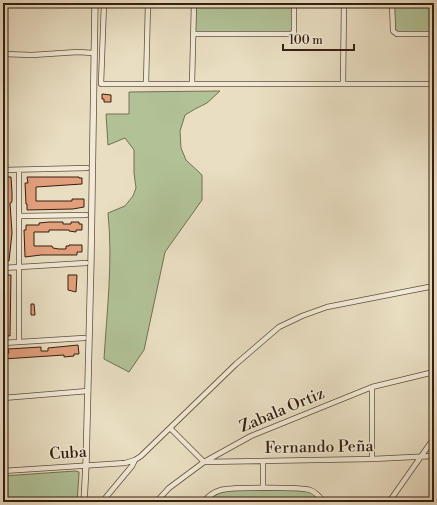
<svg xmlns="http://www.w3.org/2000/svg" width="437" height="505" font-family="'Libre Bodoni',serif">
<style>
.green{fill:#b1c297;stroke:#747054}
.building{fill:#e29f7b;stroke:#361e10}
.lines{fill:none;stroke-linecap:round;stroke-linejoin:round}
.minor-casing{stroke:#634e3c;stroke-width:6}
.tertiary-casing{stroke:#634e3c;stroke-width:7}
.minor{stroke:#f1ead7;stroke-width:4.5}
.tertiary{stroke:#f1ead7;stroke-width:5.5}
.labels{text-anchor:middle;dominant-baseline:central;stroke-width:3;stroke-linejoin:round;paint-order:stroke}
.street-label{font-size:16px;fill:#361e10;stroke:#f1ead7}
</style>
<rect width="100%" height="100%" fill="#e9dec2"/>
<filter id="stains"><feTurbulence type="fractalNoise" baseFrequency=".005" numOctaves="4"/><feColorMatrix values="0 0 0 0 .2 0 0 0 0 .09 0 0 0 0 .02 0 0 0 .5 -.17"/></filter>
<radialGradient id="worn" r=".72"><stop offset=".6" stop-color="#630" stop-opacity="0"/><stop offset="1" stop-color="#630" stop-opacity=".3"/></radialGradient>
<path class="green" d="M194,3H294V32L193,34Z
M392,3H434V34L394,33Z
M220,91L207,103L195,109L185,115L180,131L181,148L186,160L202,175V200L165,252L144,350L129,372L104,359C107,310 113,261 108,213L125,206L133,196L136,188L134,173V150L125,138L108,145L106,114H129V92Z
M75,471L79,472V474L77,502H3V476Z
M222,490H305L312,493L321,502H206L210,498Z"/>
<path class="building" d="M102,94L111,95V102H104V99H102Z
M4,177H11L12,193V201L11,203H10L12,233L9,261H3V178Z
M27,177H79V178H82V184L36,187V201H72V199H84V207L73,209L27,210V204H26L25,183H28Z
M49,222H63V224H71V222H79V224H82V230H76V232L69,231V230H49V232H34V246H52L53,248L59,249H66V246H69V245H82V252H77V255H41L25,257L24,230H26V225H39V223Z
M3,275H11L10,336L3,335Z
M68,275H77L76,292L68,290Z
M31,304H34L35,315H31Z
M78,345L79,354H74V356L64,357V355L3,359V353H9L8,349L41,347V351H48V348Z"/>
<g class="lines">
<defs>
<path id="minor" d="M104,3L101,84H434
M392,3L393,31L397,34H434
M193,34H291L294,32V3
M3,54L32,55L78,52L93,53
M146,84L148,3
M192,84L194,3
M343,84L344,3
M3,170L87,168
M19,216L86,215
M3,268L86,263
M19,342V170
M3,343L84,338
M3,398L88,391
M171,429L204,462L372,459L434,456
M372,459V387
M263,461V488
M3,471L125,463L135,460L141,456L236,364L279,327L302,316L327,307L434,286
M102,502L132,466L135,460
M156,502L169,488L204,462L251,436L372,387L434,372
M204,502C208,496 214,492 221,490C232,487 301,487 310,490C316,492 320,497 324,502
M389,502L434,438"/>
<path id="tertiary" d="M84,502L86,465L91,260L95,3"/>
</defs>
<use href="#minor" class="minor-casing"/>
<use href="#tertiary" class="tertiary-casing"/>
<use href="#minor" class="minor"/>
<use href="#tertiary" class="tertiary"/>
</g>
<g class="labels">
<g class="street-label">
<text transform="translate(282 410) rotate(-23)">Zabala Ortiz</text>
<text transform="translate(319 447) rotate(-1)">Fernando Peña</text>
<text transform="translate(68 453) rotate(-4)">Cuba</text>
</g>
</g>
<rect width="437" height="505" fill="none" stroke="#e9dec2" stroke-width="16"/>
<rect x="4" y="4" width="429" height="497" fill="none" stroke="#361e10" stroke-width="2"/>
<rect x="8" y="8" width="421" height="489" fill="none" stroke="#361e10"/>
<path d="M283 44v6h71v-6" fill="none" stroke="#361e10" stroke-width="2"/>
<text x="289" y="44" font-size="12" fill="#361e10" stroke="#f1ead7" stroke-width="3" paint-order="stroke">100 m</text>
<rect width="100%" height="100%" filter="url(#stains)"/>
<rect width="100%" height="100%" fill="url(#worn)"/>
</svg>
